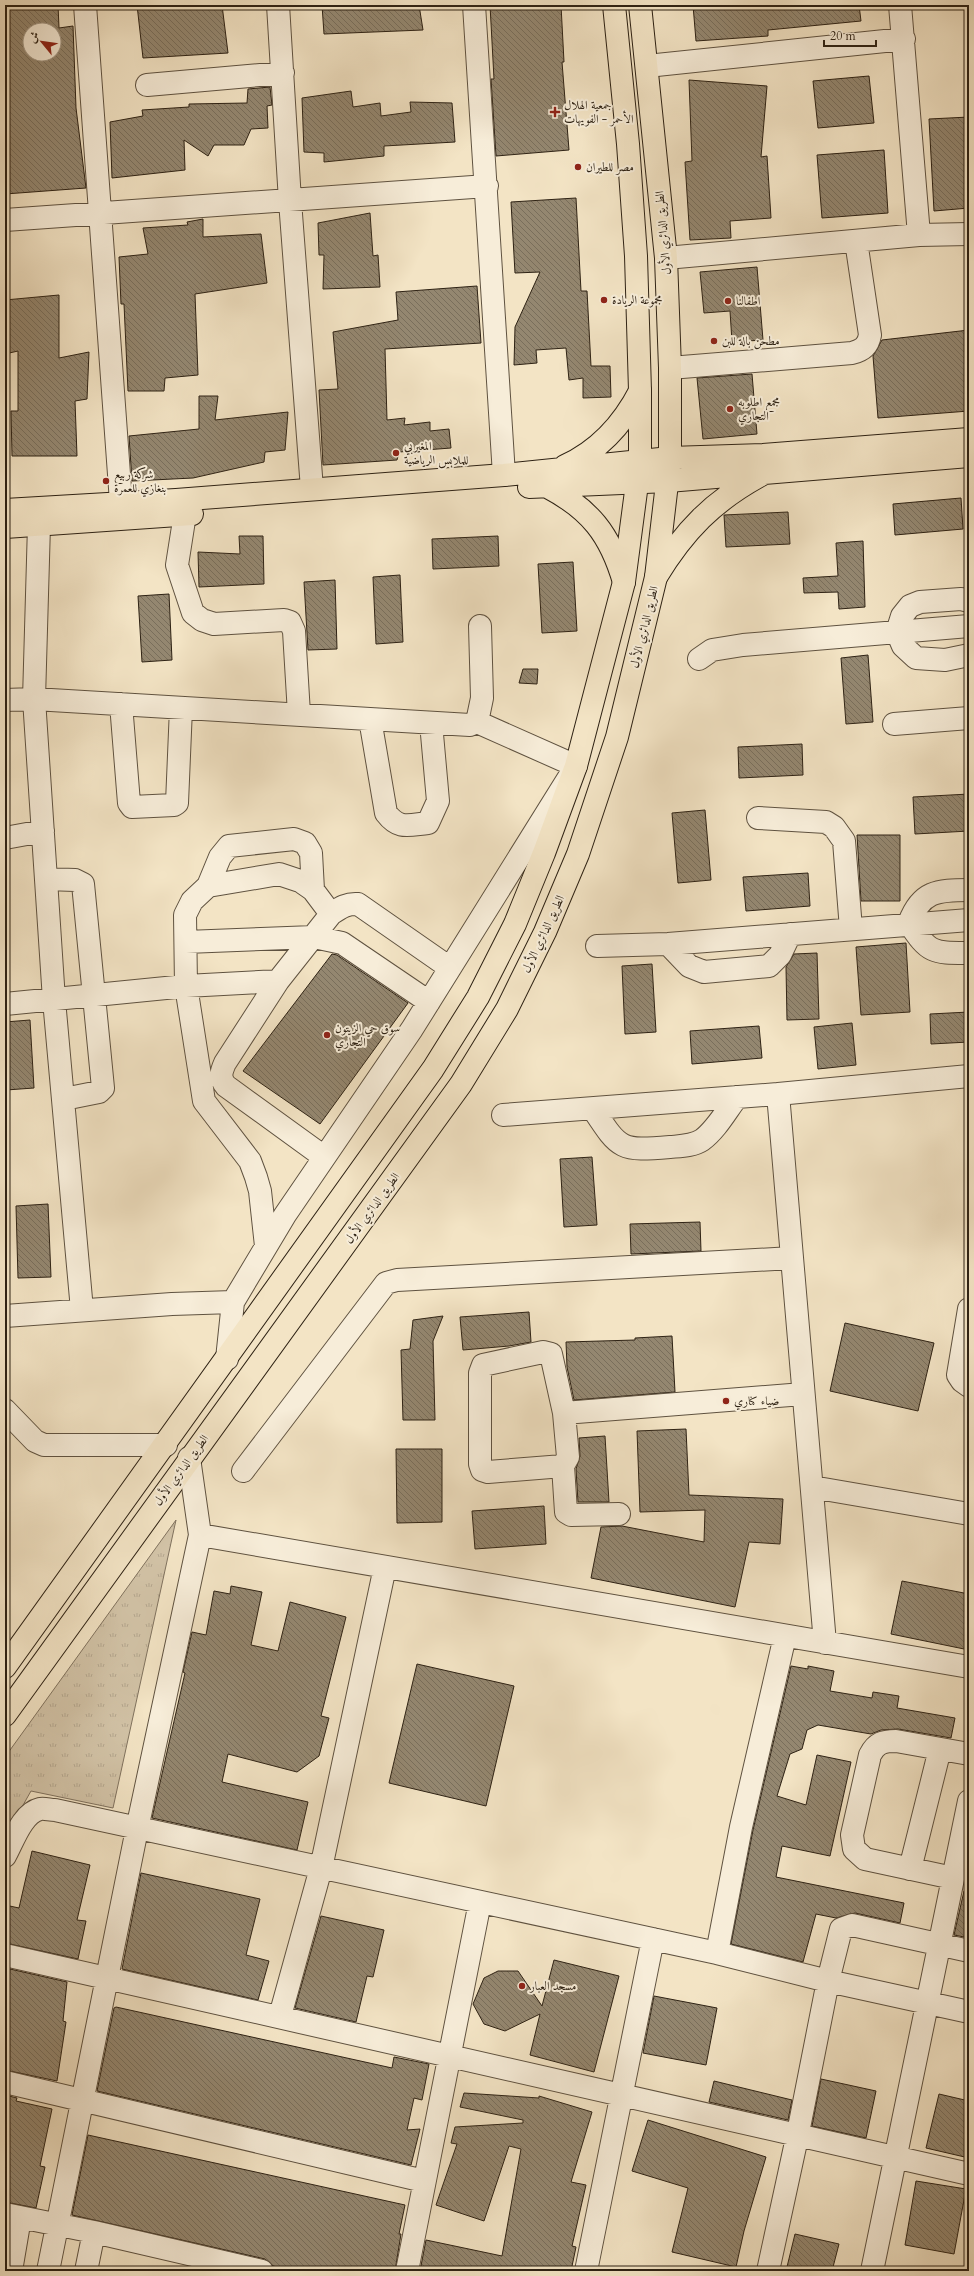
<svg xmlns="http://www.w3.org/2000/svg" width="974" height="2276" font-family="Cardo,Amiri,serif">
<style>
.grass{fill:url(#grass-tufts);stroke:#80725e}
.building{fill:url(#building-back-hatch);stroke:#2e2214;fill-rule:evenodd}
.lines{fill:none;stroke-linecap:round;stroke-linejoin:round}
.minor-casing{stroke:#5f5240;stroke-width:24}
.major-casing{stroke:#2e2214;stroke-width:24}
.highway-casing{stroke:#2e2214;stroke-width:24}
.minor{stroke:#f7edd9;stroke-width:22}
.major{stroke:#f3e4c5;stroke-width:22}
.highway{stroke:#f3e4c5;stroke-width:22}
.poi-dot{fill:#8f2418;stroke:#f7edd9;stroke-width:1.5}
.labels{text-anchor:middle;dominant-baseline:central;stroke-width:4;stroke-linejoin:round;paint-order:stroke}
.poi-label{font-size:12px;fill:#2e2214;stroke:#f7edd9;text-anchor:start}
.street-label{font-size:12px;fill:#2e2214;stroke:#f7edd9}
</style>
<defs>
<pattern id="grass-tufts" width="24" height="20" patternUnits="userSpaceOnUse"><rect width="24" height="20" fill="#d2c3a7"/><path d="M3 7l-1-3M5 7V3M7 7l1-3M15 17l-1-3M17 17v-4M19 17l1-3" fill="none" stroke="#b5a78f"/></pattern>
<pattern id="building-back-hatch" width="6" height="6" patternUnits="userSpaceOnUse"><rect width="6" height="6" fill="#948770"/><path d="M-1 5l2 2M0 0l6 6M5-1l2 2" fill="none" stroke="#796e5b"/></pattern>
</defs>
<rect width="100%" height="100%" fill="#f3e4c5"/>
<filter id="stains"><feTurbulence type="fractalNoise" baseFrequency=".005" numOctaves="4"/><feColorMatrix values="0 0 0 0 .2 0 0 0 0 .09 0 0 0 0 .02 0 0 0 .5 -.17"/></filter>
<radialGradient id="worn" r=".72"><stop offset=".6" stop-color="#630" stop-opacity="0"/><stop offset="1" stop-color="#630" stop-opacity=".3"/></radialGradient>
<path class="grass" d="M176,1520L113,1808L31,1791L5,1837V1757Z"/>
<path class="building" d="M5,5H58L59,28L73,26L76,108L86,188L5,194ZM30,30H54V54H30Z
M137,5H222L228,53L143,58Z
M322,5H419L423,30L324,34Z
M490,5H561L564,62H562L569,150L496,156L491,79H494Z
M693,5H859L861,21L768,30V36L696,41Z
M869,76L874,123L818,128L813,81Z
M689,80L767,86L761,157L767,156L771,218L730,221L731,238L690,240L685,162L692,161Z
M270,87L272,105L267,106L268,128L251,129L244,145H214L208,156L184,140L185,170L112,178L110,122L143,116L142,110L189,107V104L247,103L248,89Z
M351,91L353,107L380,103L381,116L411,112L410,102L452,103L455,142L384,146V156L324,162V153L304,152L302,98Z
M969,117V208L934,211L929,119Z
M884,150L888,213L822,218L817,155Z
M576,198L581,291H587L591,366H610L611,397L583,398V378L569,380L566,348L536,350L537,363L514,365L515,327L540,272L515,273L511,202Z
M370,213L373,256L378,255L380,287L323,289L324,255H319L318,223Z
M203,219V237L261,234L267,283L195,294L198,375L165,378L164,391H128L124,304H121L119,257L148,254L143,228L188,225L187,222Z
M757,267L763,340L732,342L730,311L704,313L700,272Z
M477,286L481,343L385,349L387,420L405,418L404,425L430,422V431L449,429L451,448L399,452L397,460L323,465L319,390L338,389L333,332L398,320L396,292Z
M59,295V358L89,352L87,399L75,401L77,456H12L11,411H18V351L5,354V300Z
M969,330V411L878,418L873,356L882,340Z
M752,374L757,434L703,439L697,378Z
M199,396H218L215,420L288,412L285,450L265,452L264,462L193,478L132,481L129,436L199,429Z
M961,498L963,529L895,535L893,504Z
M788,512L790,544L726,547L724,515Z
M239,536H263L264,584L199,587L198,552L240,554Z
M498,536L499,566L433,569L432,539Z
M863,541L865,607L839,609L838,592L804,593L803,578L838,576L836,543Z
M573,562L577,631L542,633L538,564Z
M400,575L403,642L376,644L373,577Z
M335,580L337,649L308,650L304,582Z
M169,594L172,660L142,662L138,596Z
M868,655L873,722L846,724L841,658Z
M523,669H538L537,684L519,683Z
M802,744L803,775L739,778L738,747Z
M969,794V831L915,834L913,797Z
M705,810L711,880L678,883L672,813Z
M857,835H900V901H861Z
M808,873L810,906L746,911L743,877Z
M906,943L910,1012L861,1015L856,947Z
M817,953L819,1019L787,1020L786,967L794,954Z
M332,954L337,955L408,1003L320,1124L243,1071Z
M652,964L656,1032L625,1034L622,966Z
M969,1012V1042L931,1044L930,1014Z
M30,1020L34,1088L6,1090L5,1022Z
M852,1023L856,1065L818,1069L814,1027Z
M759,1026L762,1058L692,1064L690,1031Z
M592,1157L597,1225L564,1227L560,1159Z
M48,1204L51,1277L18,1278L16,1206Z
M700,1222L701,1251L631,1254L630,1224Z
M529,1312L531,1342L509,1346L463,1350L460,1317Z
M443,1316L433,1341L435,1420H403L401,1350L410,1349L413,1320Z
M845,1323L934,1343L918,1411L830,1391Z
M672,1336L675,1392L574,1400L567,1367L566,1342L635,1340V1338Z
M686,1429L689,1495L783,1499L780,1544L749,1542L735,1607L591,1578L601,1527L622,1526L704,1542L705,1510L640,1512L637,1431Z
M605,1436L609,1502H578L576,1469L580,1456L579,1438Z
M396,1449H442V1522L397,1523Z
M544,1506L546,1544L475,1549L472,1511Z
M902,1581L969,1594V1650L891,1634Z
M231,1586L262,1592L251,1645L278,1651L290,1602L346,1617L321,1716L329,1718L319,1756L297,1772L228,1754L222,1782L308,1802L297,1850L152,1818L185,1673L183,1672L192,1632L206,1635L214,1591L230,1594Z
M417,1664L514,1686L486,1806L389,1783Z
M791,1666L808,1669V1666L834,1671L830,1691L872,1698L873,1692L899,1696L897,1708L955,1718L951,1738L898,1729L881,1730L871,1734L818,1725L807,1730L802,1749L790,1754L777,1796L806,1805L817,1755L851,1762L830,1856L782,1846L776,1877L904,1903L900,1923L855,1913L836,1918L816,1914L803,1962L731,1944L753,1830Z
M32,1851L90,1865L77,1920L86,1921L78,1959L5,1943V1905L19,1908Z
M141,1873L260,1899L246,1955L269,1961L258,2000L122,1969Z
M964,1891L969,1892V1938L954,1935Z
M321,1916L384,1930L373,1977L367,1976L356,2022L295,2008Z
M554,1960L619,1976L594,2072L530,2055L540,2014L505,2031L484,2024L473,2004L484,1978L498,1971H518L542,2006Z
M10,1969L67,1982L63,2021L66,2022L57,2081L5,2070V2003Z
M654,1996L717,2008L706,2065L643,2053Z
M116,2007L392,2068L394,2057L429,2064L422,2100L414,2098L407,2130L420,2129L411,2165L97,2091L114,2008Z
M821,2079L876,2091L866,2138L812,2126Z
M714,2081L792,2100L788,2120L709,2102Z
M464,2093L539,2098V2096L592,2112L571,2182L586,2185L572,2246L576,2247L571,2271H420L426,2240L502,2256L521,2149L509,2146L484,2221L436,2205L457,2144L451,2143L455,2127L523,2123V2120L460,2107Z
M939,2094L969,2101V2158L926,2148Z
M5,2095L17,2098L16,2101L52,2109L40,2166L45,2167L36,2208L5,2202Z
M648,2120L766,2157L744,2231L736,2267L672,2252L688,2188L632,2171Z
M88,2135L405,2205L399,2234H401L395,2271H297L273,2266L265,2259L72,2215Z
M916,2181L966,2189L954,2254L905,2245Z
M795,2234L839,2244L832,2271H786Z"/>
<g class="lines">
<defs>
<path id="minor" d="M85,5L121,502
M278,5L290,201L312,489
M474,5L504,475
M900,5L919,235
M647,66L904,39
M147,85L283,73
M5,220L487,186
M666,258L919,235L969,234
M670,368L852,353C863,350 868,346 870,335L856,241
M185,514L177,565L193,613L202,620L214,624L284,620L290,622L294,631L299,714
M39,525L34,699L54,1000L82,1310
M969,601L961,599L920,602L910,606L902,616L897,632L903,646L916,658L945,660L969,655
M699,659L712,650L743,645L969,626
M5,700L34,699L470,725L477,722L482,698L480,626
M121,704L129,803L132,807L174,805L177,803L181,708
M370,719L386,813C399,830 408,825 428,823L438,801L431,723
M894,724L969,718
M758,818L826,822L834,827L844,841L851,929
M5,838L43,831
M46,879L75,880L83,884L103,1088L99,1092L64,1099
M208,886L220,857L229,846L294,839L305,843L311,853L313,890
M969,890C937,890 921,891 909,923C929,954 934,953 969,953
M186,942L314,937L342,943L429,1002
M668,944L689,966L704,972L769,966L780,955L790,934
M597,946L668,944L969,920
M5,1004L186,986L278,981
M778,1094L825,1643
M593,1109C620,1150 620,1151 670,1147C681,1146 693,1146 702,1140C716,1130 727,1110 737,1097
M503,1115L778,1094L969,1076
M324,1157L226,1086C219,1078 221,1072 225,1063L278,981L331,914C340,908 347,903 358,904L450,968
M266,1246L260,1191L256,1177L250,1161L204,1101L186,986L185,915L192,901L208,886L279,874L300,881L313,890L331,914
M969,1309L958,1375L962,1381L969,1386
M5,1316L172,1304L233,1302
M227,1359L233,1302L285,1215L412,1029L576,766L477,722
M5,1410L35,1441L44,1445H166
M564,1413L803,1394
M189,1458L200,1535
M563,1466L488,1472L482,1470L480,1464V1373L483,1365L543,1352L551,1354L564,1413L568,1457L563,1466L566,1512L571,1515L619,1514
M243,1471L386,1283L397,1280L792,1258
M812,1487L969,1514
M5,1856C13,1842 22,1813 40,1809C44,1808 50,1810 55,1810L717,1953L828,1981L969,2012
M910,1869L940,1749
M953,1878L865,1859L854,1849L852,1835L870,1755C876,1743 883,1741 896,1741L969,1754
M717,1953L741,1827L785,1636
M5,1955L969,2174
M280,2016L321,1868L385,1567
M5,2082L424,2181
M5,2214L94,2232L262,2271
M11,2271L20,2218
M48,2271L137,1829L200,1535L969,1667
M86,2271L94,2232
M407,2271L480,1902
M586,2271L653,1939
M768,2271L798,2133L828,1981L841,1929L852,1925L969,1951
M872,2271L969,1801"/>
<path id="major" d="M5,1667L433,1069L478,997L515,924L544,853L576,766L624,582L640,461V391L636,256L628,144L614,5
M5,1715L461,1084L507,1009L545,932L578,854L617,737L656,577L670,458V368L666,258L640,5"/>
<path id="highway" d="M565,466C600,450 623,424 640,391
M546,486C590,509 610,534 624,582
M529,487L668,481L969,456
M5,510L176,500L504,475L670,458L763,455L969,439
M5,527L192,514
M656,577C684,531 713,501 761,475"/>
</defs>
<use href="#minor" class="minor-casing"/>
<use href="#major" class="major-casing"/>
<use href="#highway" class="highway-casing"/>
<use href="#minor" class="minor"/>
<use href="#major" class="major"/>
<use href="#highway" class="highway"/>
</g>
<g class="poi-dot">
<path d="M553 106h4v4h4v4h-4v4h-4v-4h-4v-4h4z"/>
<circle cx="578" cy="167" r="4"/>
<circle cx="604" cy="300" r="4"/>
<circle cx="728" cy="301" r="4"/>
<circle cx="714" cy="341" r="4"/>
<circle cx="730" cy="409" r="4"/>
<circle cx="396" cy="453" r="4"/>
<circle cx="106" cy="481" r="4"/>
<circle cx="327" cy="1035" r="4"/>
<circle cx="726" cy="1401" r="4"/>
<circle cx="522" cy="1986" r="4"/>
</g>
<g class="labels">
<g class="poi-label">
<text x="564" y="105">جمعية الهلال<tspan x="564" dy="14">الأحمر - الفويهات</tspan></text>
<text x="586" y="167">مصر للطيران</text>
<text x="612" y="300">مجموعة الريادة</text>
<text x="736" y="301">اطفالنا</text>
<text x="722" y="341">مطحن بالة للبن</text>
<text x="738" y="402">مجمع اطلوبه<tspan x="738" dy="14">التجاري</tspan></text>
<text x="404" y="446">المغيربي<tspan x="404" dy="14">للملابس الرياضية</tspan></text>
<text x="114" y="474">شركة ربيع<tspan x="114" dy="14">بنغازي للعمرة</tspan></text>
<text x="335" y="1028">سوق حي الزيتون<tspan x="335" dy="14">التجاري</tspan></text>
<text x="734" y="1401">ضياء كناري</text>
<text x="530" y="1986">مسجد العبار</text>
</g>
<g class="street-label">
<text transform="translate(663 233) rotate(-95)">الطريق الدائري الأول</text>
<text transform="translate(644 627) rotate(-76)">الطريق الدائري الأول</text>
<text transform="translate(543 934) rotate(-65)">الطريق الدائري الأول</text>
<text transform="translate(372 1208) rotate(-54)">الطريق الدائري الأول</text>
<text transform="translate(181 1470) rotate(-54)">الطريق الدائري الأول</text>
</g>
</g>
<rect width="974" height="2276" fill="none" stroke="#f3e4c5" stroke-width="20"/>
<rect x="6" y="6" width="962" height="2264" fill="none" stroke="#2e2214" stroke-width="2"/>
<rect x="10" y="10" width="954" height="2256" fill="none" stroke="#2e2214"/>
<g transform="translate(42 42) rotate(299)"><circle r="19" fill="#f7edd9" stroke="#a79c8a"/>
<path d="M0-3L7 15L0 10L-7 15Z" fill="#8f2418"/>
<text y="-6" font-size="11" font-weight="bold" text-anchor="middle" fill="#2e2214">ش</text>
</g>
<path d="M824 40v6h52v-6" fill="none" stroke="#2e2214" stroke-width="2"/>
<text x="830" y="40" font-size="12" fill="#2e2214" stroke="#f7edd9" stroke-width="3" paint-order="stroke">20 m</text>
<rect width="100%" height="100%" filter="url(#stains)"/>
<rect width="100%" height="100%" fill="url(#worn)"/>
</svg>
